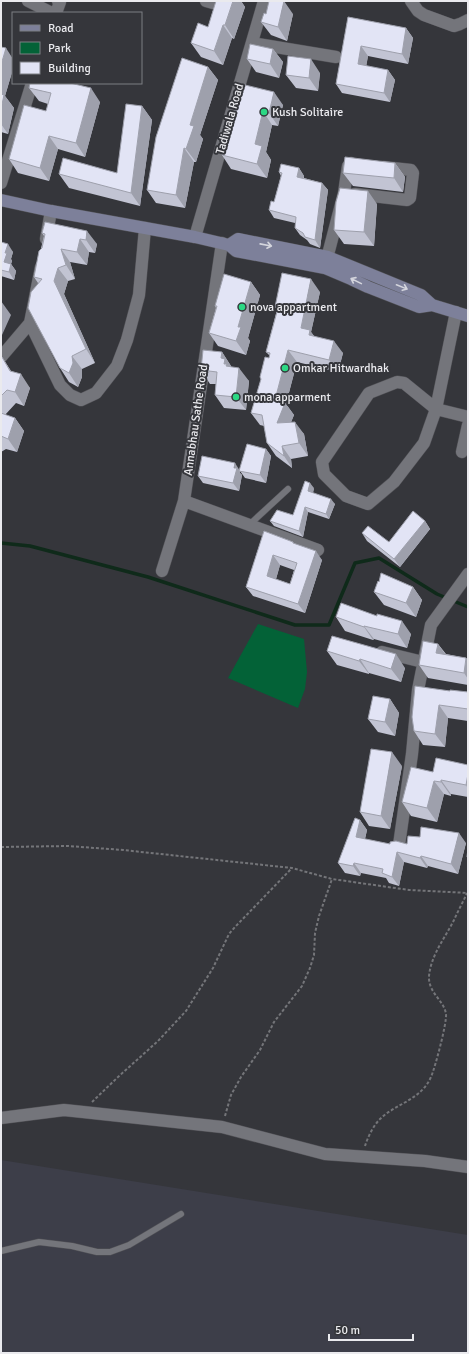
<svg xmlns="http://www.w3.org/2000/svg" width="469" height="1354" font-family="Signika,sans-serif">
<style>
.built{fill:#3d3e49}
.green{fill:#036237}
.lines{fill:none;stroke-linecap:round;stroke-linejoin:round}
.stream{stroke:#0f2a1a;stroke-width:3.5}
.lane-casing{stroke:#525257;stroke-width:7}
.street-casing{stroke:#525257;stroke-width:13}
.secondary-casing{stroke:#525257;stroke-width:13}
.path{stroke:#747579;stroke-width:2;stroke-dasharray:3 2;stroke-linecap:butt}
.lane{stroke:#74757b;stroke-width:6}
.street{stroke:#74757b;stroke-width:12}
.secondary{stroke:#7d809a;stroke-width:12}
.wall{fill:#c2c4d3;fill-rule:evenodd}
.shaded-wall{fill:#9ea0ac}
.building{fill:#e2e4f5;stroke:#9ea0ac;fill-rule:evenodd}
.oneway{stroke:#d4d5dd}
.poi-dot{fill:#2cd884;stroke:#35363b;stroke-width:1.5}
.labels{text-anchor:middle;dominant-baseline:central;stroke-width:4;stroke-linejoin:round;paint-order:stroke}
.poi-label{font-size:12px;fill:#eaeaee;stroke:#35363b;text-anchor:start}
.street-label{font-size:12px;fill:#eaeaee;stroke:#35363b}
</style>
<rect width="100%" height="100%" fill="#35363b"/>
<path class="built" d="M1,1160L468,1235V1353H1Z"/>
<path class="green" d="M258,624L304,639L307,672L305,689L298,708L228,678Z"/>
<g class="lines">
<path class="stream" d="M1,543L30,546L148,577L295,625H329L355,563L379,558L437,594L468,607"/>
<defs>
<path id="lane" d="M249,525L288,489
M1,1251L39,1242L72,1246L97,1252H110L129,1245L181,1214"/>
<path id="street" d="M28,1L52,13
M206,1L213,3
M411,1L418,11L424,15L454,26L460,24L468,20
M56,13L60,2L58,1
M252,43L336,57
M1,183L32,83
M355,194L407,200L410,198L413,173L411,170L383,167
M195,237L264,1
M46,239L51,211
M325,266L344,193L348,166L351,163
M456,312L436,409L424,443L394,482L368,504L346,496L324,474L322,462L369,393L397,382L404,383L436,409L468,417
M30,323L60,385L70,395L81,400L96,393L117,366L127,340L139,295L145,228
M1,357L30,323L41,267
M462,452L468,425
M184,501L318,550
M162,571L184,501L222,243
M382,652L423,662
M399,845L412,754L418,690L431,625L468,574
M1,1118L64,1110L83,1112L222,1127L325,1154L425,1161L468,1167"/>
<path id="secondary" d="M1,200L51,211L195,237L229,245L236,251L325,268L351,279L368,287L419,307L432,305L468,316
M229,245L238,239L328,257L421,295L432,305"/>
</defs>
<use href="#lane" class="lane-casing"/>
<use href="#street" class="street-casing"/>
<use href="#secondary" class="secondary-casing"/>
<path class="path" d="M1,847L68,846L123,850L292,868L332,879L409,890L468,893
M92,1102L118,1077L158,1041L186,1011L213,968L229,934L235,927L292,868
M225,1116L231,1095L241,1077L260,1050L274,1022L302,986L310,968L314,955L315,933L319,916L332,879
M365,1146C368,1137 373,1126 380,1119C395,1104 421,1100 431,1077C435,1068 447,1023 446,1014C444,1000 428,993 429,976C431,955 445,938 454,920C458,911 463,902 467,893"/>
<use href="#lane" class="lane"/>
<use href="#street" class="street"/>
<use href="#secondary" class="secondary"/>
</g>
<path class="wall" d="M216,1H241L245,7L234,39L232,38L223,65L201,57L191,43L208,27Z
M266,14H293L287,41L271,35L261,22Z
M348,17L406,28L413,38L408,64L368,56L366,66L388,70L395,80L390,102L342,93L336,84Z
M1,47L13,59V69L5,96L14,108L8,134L1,132Z
M273,49L283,62L279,78L256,72L247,59Z
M208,67L218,80L200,135L203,139L196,162H194L185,208L156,203L147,190Z
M320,73L318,91L296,88L286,75Z
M241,84L283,105L278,126L272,125L266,152L271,160L267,178L231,169L222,155L228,138Z
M29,88L100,102L85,157L58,149L49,181L18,173L9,159L46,111L48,104L39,101Z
M142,106L152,120L140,206L69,188L59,174L117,173Z
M395,163L405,177L403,192L353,186L343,173Z
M299,168L304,176V178L322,183L328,190L320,248L310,244L307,240L300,235L295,228V223L274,218L269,210L274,202L281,176L279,172Z
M377,204L374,246L344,244L334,230Z
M45,222L97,244L95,253L89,252L87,265L70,262L75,279L68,281L64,294L95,363L82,369V377L78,387L69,382L60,368L38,283L34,277L44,236L42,233Z
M1,242L13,252L11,259L12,261L11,264L16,271L14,280L1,276Z
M251,282L260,295L248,338L250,341L246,355L218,346L209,333L216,308L215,306Z
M320,292L311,332L314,336L343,353L338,372L297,362L286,404L294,415L291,422L304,434L308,456L291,459L292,468L276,456L267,443L264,426L260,425L251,413L261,379L260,377L269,358L270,356L266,352L277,310L275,307Z
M222,352L231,366V367L249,381L246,410L224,408L215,395L216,384H210L201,370Z
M2,357L11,371L30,388L24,406L16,403L5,415L15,418L24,431L17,452L6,449L1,452V358Z
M266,449L271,456L266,483L245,478L240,471V473L242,475L239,491L203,483L198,476L239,470Z
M314,488L313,493L335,504L329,519L308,512L303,537L274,526L270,521L293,515Z
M425,521L430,529L400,567L367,541L362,533L389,542Z
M264,531L293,542L294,544L322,560L305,613L253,596L246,587ZM280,565L294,570L290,584L276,579Z
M413,587L422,600L416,617L384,605L374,592Z
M336,617L411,634L407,648L374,639L373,640L345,631Z
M438,644L446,654L466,658L468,660V685L428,678L419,665Z
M327,651L405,668L401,682L369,673V674L337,665Z
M450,691L468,692V721L448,718L445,747L423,745L414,731Z
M390,699L399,713L395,736L378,732L368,719Z
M468,765V797L451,794V796L444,794L437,822L411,816L402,802L433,772Z
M402,766L390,829L369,826L360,812Z
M360,820L367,830L365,839L390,844L466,843L458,874L428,866L427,868L404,862L399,886L389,883L386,878L361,873L360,876L345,873L338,863Z"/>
<path class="shaded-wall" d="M233,1H241L245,7L234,39L225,25Z
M284,1L293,14L287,41L278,27Z
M223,25L232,38L223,65L214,51Z
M406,28L413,38L408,64L402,54Z
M361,46L368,56L365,74L358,64Z
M6,48L13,59V69L5,96L14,108L8,134L1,124V65Z
M273,49L283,62L279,78L270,64Z
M311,59L320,73L318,91L309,78Z
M208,67L218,80L200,135L203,139L196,162L186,149L190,125Z
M388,70L395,80L390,102L384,93Z
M91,88L100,102L85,157L76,143Z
M274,92L283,105L278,126L269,113Z
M142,106L152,120L140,206L131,193Z
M263,111L272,125L266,152L271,160L267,178L257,164L255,144Z
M49,136L58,149L49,181L40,168Z
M184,148L194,162L185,208L176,195Z
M395,163L405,177L403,192L394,178Z
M299,168L304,176L302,184L297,177Z
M322,183L328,190L320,248L315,240Z
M368,191L377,204L374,246L364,232Z
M87,231L97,244L95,253L86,240Z
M80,239L89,252L87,265L77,252Z
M8,244L13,252L11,259L12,261L11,264L16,271L14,280L9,272L4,262L5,253Z
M61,249L70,262L75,279L66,265Z
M58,268L68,281L64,294L95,363L86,349L54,281Z
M311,279L320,292L311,332L319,343L301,328Z
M251,282L260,295L248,338L250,341L246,355L236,341L238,327Z
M1,301L11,315L2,335L1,333Z
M334,341L343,353L338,372L329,360Z
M288,350L297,362L286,404L294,415L286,435L277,423L275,400Z
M222,352L231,366V368L234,374L224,364L221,358Z
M72,356L82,369V377L78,387L69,373Z
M2,357L11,371L21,374L30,388L24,406L15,392L10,371Z
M239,368L249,381L246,410L236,397Z
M15,418L24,431L17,452L8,439Z
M295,422L304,434L308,456L299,443Z
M282,446L291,459L292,468L284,456Z
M266,449L271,456L266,483L260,475Z
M235,463L240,471V473L242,475L239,491L233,483Z
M310,483L314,488L312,496L308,491Z
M331,499L335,504L329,519L326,514Z
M305,507L308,512L303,537L299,531Z
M425,521L430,529L400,567L394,559Z
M316,551L322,560L305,613L298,604Z
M273,555L280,565L274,586L267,576Z
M413,587L422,600L416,617L406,603Z
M402,621L411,634L407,648L398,634Z
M364,626L374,639L373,640L364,627Z
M438,644L448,658L436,653Z
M396,654L405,668L401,682L391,669Z
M466,658L468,660V679L464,673Z
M360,659L369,673V674L359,661Z
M390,699L399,713L395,736L385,722Z
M439,705L448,718L445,747L435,734Z
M392,752L402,766L390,829L381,816Z
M468,774V789L466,785Z
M441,780L451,794V796L441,782Z
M434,781L444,794L437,822L427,808Z
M360,820L367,830L363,847L356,837Z
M459,833L466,843L458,874L451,864Z
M397,852L404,862L399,886L392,877Z
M421,856L428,866L427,868L420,858Z
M354,863L361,873L360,876L353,866Z"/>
<path class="building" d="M216,1H233L225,25H223L214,51L191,43L198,23L208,27Z
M269,1H284L278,27L261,22L264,13L266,14Z
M348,17L406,28L402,54L361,46L358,64L388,70L384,93L336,84Z
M250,44L273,49L270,64L247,59Z
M1,47L6,48L1,65Z
M288,56L311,59L309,78L286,75Z
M182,58L208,67L190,125L194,126L186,149L184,148L176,195L147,190L156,137Z
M30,83H70L91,88L76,143L49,136L40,168L9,159L24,105L46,111L51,93L29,88Z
M241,84L274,92L269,113L263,111L255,144L262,146L257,164L222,155L226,137L228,138Z
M1,94L4,95L1,109Z
M126,104L142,106L131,193L59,174L63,158L117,173Z
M345,157L395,163L394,178L343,173Z
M281,164L299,168L297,177L322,183L315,240L305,237L303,233L295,228L296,217L269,210L271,201L274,202L282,173L279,172Z
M340,188L368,191L364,232L334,230L336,202Z
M45,222L87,231L86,240L80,239L77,252L61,249L66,265L58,268L54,281L86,349L72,356L73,363L69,373L60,368L28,308L31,292L42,279L34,277L39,251L42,248L45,234L42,233Z
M1,242L8,244L5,253H7L4,262L11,264L9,272L1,270Z
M282,273L311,279L301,328L310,330L309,335L334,341L329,360L288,350L275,400L285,403L277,423L295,422L299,443L282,446L284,456L267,443L262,415L251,413L261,379L260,377L265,357L269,358L270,353L266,352L278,308L275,307Z
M224,274L251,282L238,327H241L236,341L209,333L217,306H215Z
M203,350L222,352L221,358L225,359L224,364H227L226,366L239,368L236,397L215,395L217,372L201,370Z
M2,357L10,371L21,374L15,392L7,390L1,396V358Z
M1,413L15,418L8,439L1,436Z
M247,444L266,449L260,475L239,471Z
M202,456L235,463L234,468H237L233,483L198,476Z
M305,481L310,483L308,491L331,499L326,514L305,507L299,531L270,521L277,510L293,515Z
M413,511L425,521L394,559L362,533L368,526L389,542Z
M264,531L293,542V543L316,551L298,604L246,587ZM273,555L297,563L290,584L267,576Z
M381,573L413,587L406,603L374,592L378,581L379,582Z
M341,603L377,616V614L402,621L398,634L364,626V627L336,617Z
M332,636L396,654L391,669L360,659L359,661L327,651Z
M423,641L438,644L436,653L466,658L464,673L419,665Z
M415,686L450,691V690L468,692V709L439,705L435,734L414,731L412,717Z
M373,696L390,699L385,722L368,719Z
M371,749L392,752L381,816L360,812Z
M436,758L468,765V774L466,785L441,780V782L434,781L427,808L402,802L411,767L433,772Z
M355,818L360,820L356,837L390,844V842L396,841L407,844L408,836L420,837L421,827L459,833L451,864L421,856L420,858L397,852L392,877L382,873L383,869L354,863L353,866L338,863Z
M468,848V857H467Z"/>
<defs><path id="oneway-shaft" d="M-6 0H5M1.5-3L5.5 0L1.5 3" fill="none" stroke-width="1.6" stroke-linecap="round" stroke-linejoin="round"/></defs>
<g class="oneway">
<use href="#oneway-shaft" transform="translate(266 245) rotate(11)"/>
<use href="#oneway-shaft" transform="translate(356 281) rotate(-154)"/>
<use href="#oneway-shaft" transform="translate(402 287) rotate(22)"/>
</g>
<g class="poi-dot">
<circle cx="264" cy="112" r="4"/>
<circle cx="242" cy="307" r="4"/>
<circle cx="285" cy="368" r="4"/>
<circle cx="236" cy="397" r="4"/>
</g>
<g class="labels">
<g class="poi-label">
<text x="272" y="112">Kush Solitaire</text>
<text x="250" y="307">nova appartment</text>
<text x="293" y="368">Omkar Hitwardhak</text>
<text x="244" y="397">mona apparment</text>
</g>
<g class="street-label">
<text transform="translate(230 119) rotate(-74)">Tadiwala Road</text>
<text transform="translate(196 420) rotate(-82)">Annabhau Sathe Road</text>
</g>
</g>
<rect width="469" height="1354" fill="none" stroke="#eaeaee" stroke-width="4"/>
<rect x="12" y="12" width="130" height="72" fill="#35363b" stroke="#7d7e83"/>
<rect x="20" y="25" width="20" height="6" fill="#7d809a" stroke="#7d7e83"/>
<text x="48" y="32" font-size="12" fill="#eaeaee">Road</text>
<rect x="20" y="42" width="20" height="12" fill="#036237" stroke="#7d7e83"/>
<text x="48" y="52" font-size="12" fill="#eaeaee">Park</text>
<rect x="20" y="62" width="20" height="12" fill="#e2e4f5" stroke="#7d7e83"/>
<text x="48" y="72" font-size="12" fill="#eaeaee">Building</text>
<path d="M329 1334v6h84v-6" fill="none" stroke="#eaeaee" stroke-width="2"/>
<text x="335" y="1334" font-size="12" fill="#eaeaee" stroke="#35363b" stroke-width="3" paint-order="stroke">50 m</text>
</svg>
